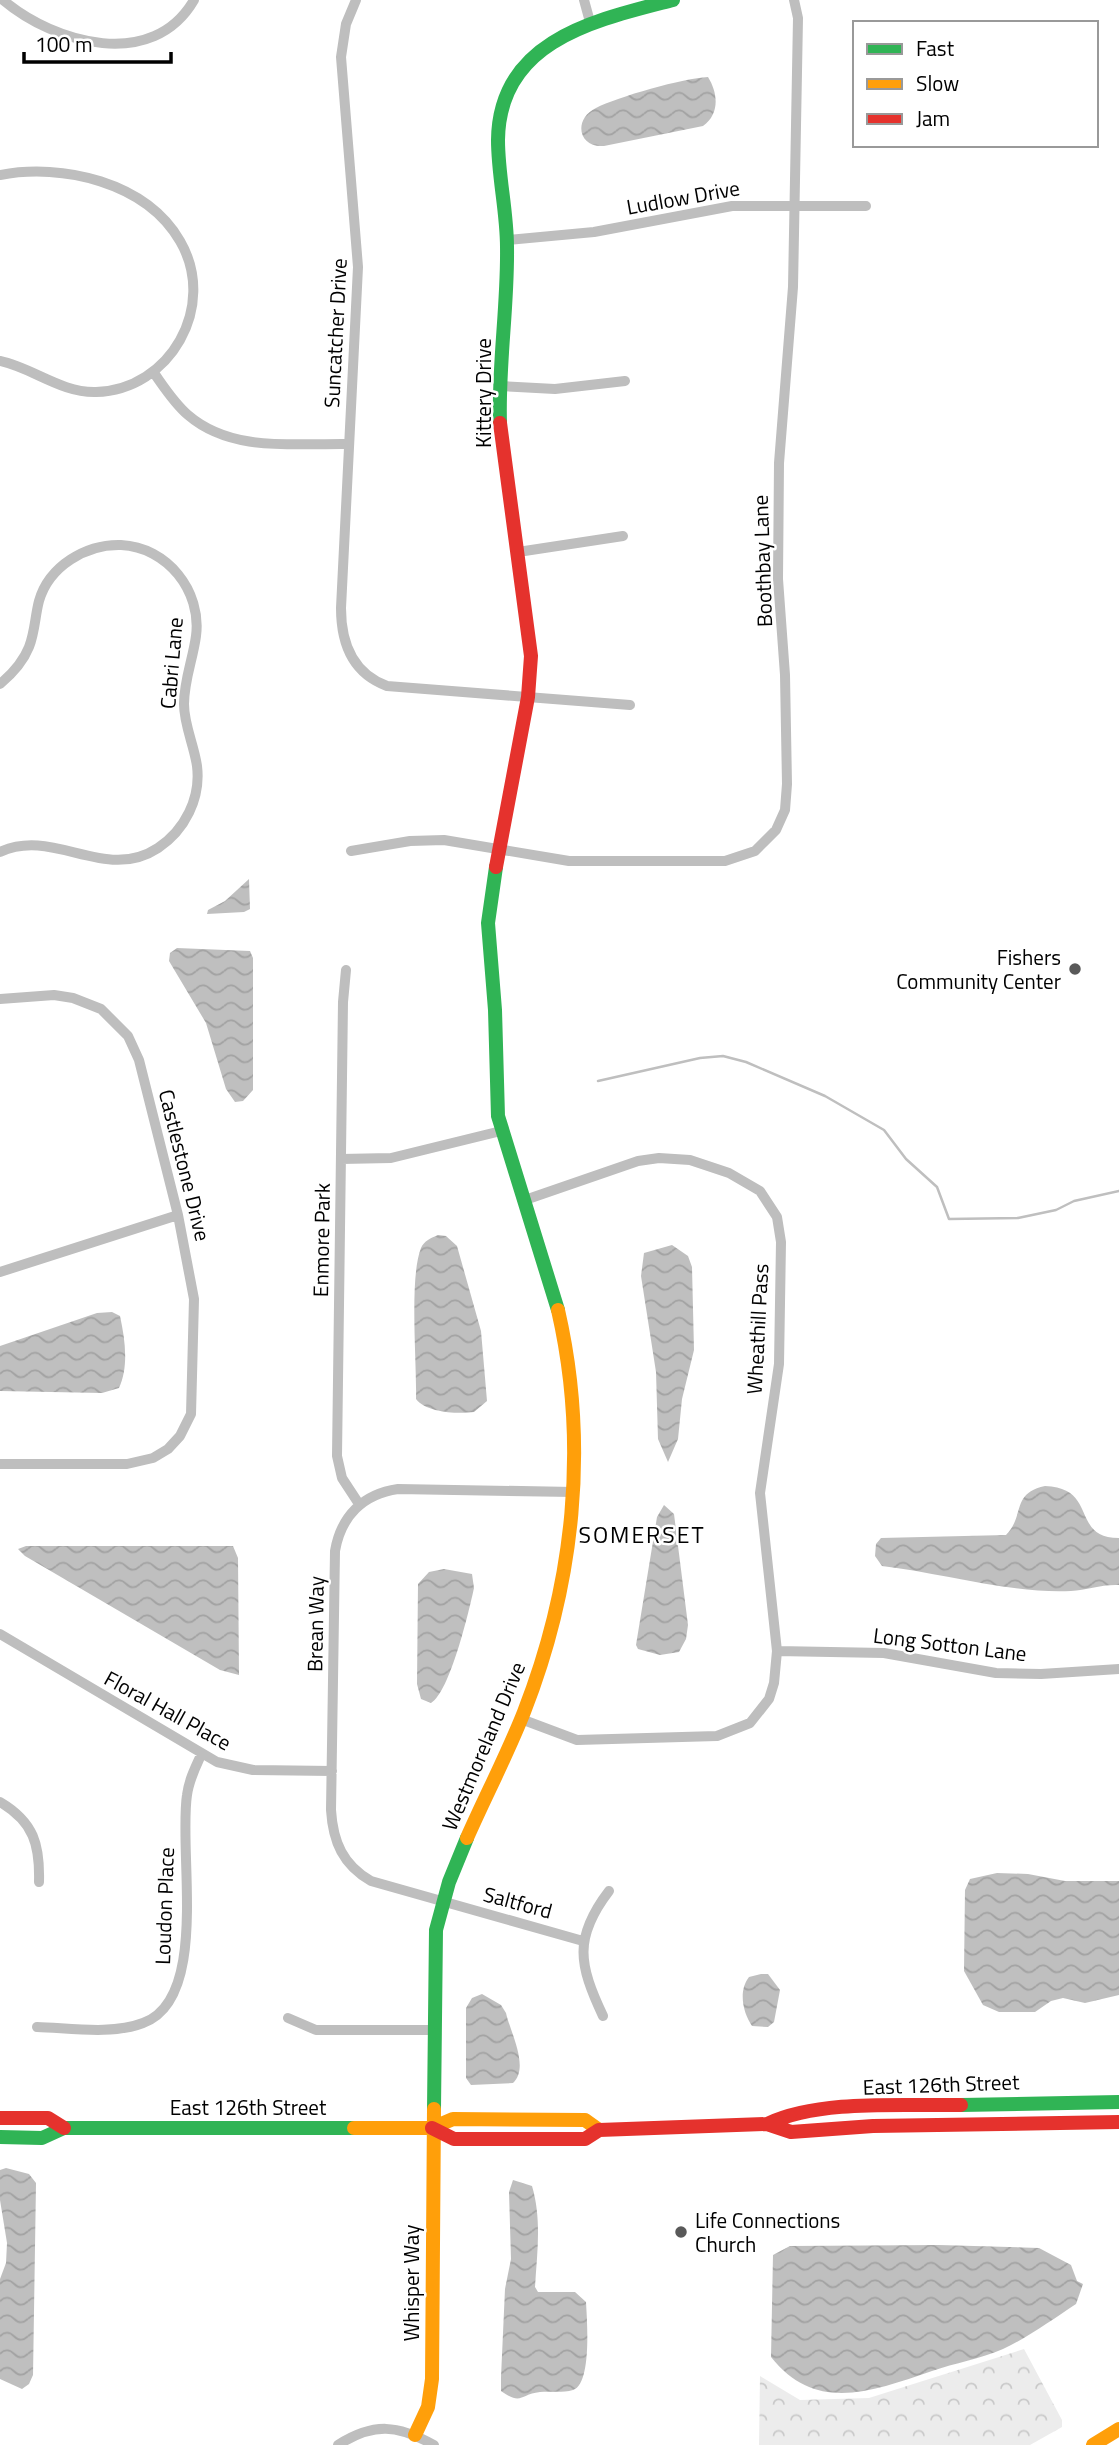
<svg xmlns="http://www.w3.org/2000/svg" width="1119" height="2445" font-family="'Titillium Web',sans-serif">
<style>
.forest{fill:url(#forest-crowns)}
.water{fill:url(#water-waves)}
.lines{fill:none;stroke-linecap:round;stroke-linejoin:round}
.stream{stroke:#bfbfbf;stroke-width:2.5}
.street{stroke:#bebebe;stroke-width:10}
.fast{stroke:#30b455;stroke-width:14}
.slow{stroke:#ff9f0a;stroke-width:14}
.jam{stroke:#e5322d;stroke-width:14}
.poi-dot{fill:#595959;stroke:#fff;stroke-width:2.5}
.labels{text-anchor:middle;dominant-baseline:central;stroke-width:5;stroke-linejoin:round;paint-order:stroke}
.street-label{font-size:21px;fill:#000;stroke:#fff}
.poi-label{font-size:21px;fill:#000;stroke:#fff;text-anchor:end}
.neighbourhood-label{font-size:23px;letter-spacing:2px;fill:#000;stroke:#fff}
</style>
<defs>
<pattern id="forest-crowns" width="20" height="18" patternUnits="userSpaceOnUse" patternTransform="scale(1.75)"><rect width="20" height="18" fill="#ececec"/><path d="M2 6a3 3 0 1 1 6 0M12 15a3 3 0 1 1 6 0" fill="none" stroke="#c9c9c9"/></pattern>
<pattern id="water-waves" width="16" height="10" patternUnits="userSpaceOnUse" patternTransform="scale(1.75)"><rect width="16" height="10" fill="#bfbfbf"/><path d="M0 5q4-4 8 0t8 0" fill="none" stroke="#a2a2a2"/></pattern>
</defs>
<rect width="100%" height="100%" fill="#fff"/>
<path class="forest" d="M1024,2349L1062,2420V2427L1030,2445H759L760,2376L800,2400L869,2398Z"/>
<path class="water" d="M708,77C718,93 720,114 703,126L604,146C578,148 573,119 596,108C617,97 684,78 708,77Z
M249,879L250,909L244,912L207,914L208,910L225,901Z
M177,948L250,951L253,958V1090L243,1101L235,1102L226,1089L206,1023L169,961L170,953Z
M438,1235L446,1236L457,1246L481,1331L487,1401L474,1412C458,1414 427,1413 416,1399C417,1363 409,1278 421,1248C424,1241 431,1238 438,1235Z
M672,1245L688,1256L692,1267L694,1350L682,1399L678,1439L668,1462L658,1439L656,1372L641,1276L644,1253Z
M112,1312L120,1316C125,1339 129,1366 119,1388L102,1393L0,1391V1346L97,1313Z
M1045,1486C1099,1488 1070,1538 1119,1538V1585C1102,1584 1087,1590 1071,1591C1012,1594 942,1573 882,1566L875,1556L876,1544L881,1538L1006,1535C1025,1516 1011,1493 1045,1486Z
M664,1505L674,1514L688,1625L686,1639L679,1652L660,1655L638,1649L636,1645L657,1517Z
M26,1546H233L238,1558L239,1675L220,1670L25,1556L18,1549Z
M444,1569L472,1574L474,1588C469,1611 450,1692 431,1703L421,1699L417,1684L418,1584L429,1572Z
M997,1873L1028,1874L1065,1881H1119V1995L1085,2003L1063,1998L1051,2001L1035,2012H999L983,2005L964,1971L965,1890L970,1879Z
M761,1974H768L780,1990L774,2022L768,2027L752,2026C743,2013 738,1991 749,1977Z
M482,1994L501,2005L506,2013C510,2032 530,2067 513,2083L471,2085L466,2078V2008L472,1998Z
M6,2168L29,2174L36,2183L33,2375L29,2384L22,2389L0,2379V2279L6,2263L7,2243L0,2200V2170Z
M513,2180L532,2186C542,2220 537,2253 535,2287L538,2292H575L586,2302C587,2320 592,2384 573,2390C563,2393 550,2391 540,2392C520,2394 522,2406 501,2391V2377L505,2289L511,2259L509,2192Z
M939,2245L1039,2248L1071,2265L1077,2281L1083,2284L1076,2304C1053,2319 1029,2337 1003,2349C980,2359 955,2363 932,2371C873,2391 816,2414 771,2357L773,2255L790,2246Z"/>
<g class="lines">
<path class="stream" d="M598,1081L700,1058L723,1056L746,1062L825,1096L884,1130L906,1159L937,1187L949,1219L1018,1218L1056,1210L1074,1201L1119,1191"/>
<path class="street" d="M3,0C55,44 153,71 194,0
M356,0L346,24L341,57L358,267L341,608C341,643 352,673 387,686L630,705
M584,0L590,22
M0,175C62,163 146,182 180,241C218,306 170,390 96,392C61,393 33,368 0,361
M507,240L594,232L732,206H866
M154,373C164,387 174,403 188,415C232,453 295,443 349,444
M501,386L555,389L625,381
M518,552L623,536
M0,684C12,674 23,662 29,647C35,632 35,616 39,601C49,566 86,544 121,545C167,547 202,591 196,636C193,659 184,680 184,704C184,725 194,745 197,766C201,798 185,830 158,848C105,883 54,827 0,852
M351,851L410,841L444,840L569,861H725L755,851L776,830L785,810L787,784L785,675L778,579L779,463L793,287L798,18L794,0
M346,970L343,1002L337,1456L342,1478L359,1504
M0,999L54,995L73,998L101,1009L128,1036L139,1060L178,1215L194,1299L191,1414L180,1436L168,1449L153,1458L127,1464H0
M341,1159L391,1158L501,1131
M0,1272L178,1215
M574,1492L398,1489C363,1494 341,1516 335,1551L331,1810C333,1842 343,1865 371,1881L583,1941
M0,1634L217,1762L253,1770L332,1771
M777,1651L884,1653L996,1673L1041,1674L1119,1669
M521,1719L577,1740L717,1736L750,1723L769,1699L774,1683L777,1651L760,1493L779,1364L781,1242L777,1217L760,1191L729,1173L690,1160L659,1158L638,1161L525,1200
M0,1802C34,1822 40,1845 39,1882
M603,2016C579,1965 573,1938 609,1891
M288,2018L316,2030H433
M37,2027C70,2028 112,2035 143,2023C210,1999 178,1852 187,1795C189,1780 195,1768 201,1755
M338,2445C374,2422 398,2425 434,2445"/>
<path class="fast" d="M500,423C498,365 508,306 507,247C507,211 498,176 498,140C499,40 596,20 673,0
M496,867L488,923L495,1010L498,1116L558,1310
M961,2105L1119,2102
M434,2109L436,1930L449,1882L467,1838
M0,2137L42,2138L64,2128H354"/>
<path class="slow" d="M467,1838C486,1795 507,1755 524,1712C574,1584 589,1445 558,1310
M354,2128H432L453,2119L585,2120L599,2130
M415,2435L428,2407L432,2379L434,2109
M1093,2445L1119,2429"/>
<path class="jam" d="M496,867L528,697L531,656L500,423
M0,2118H48L64,2128
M767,2124L791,2132L873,2126L1119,2122
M432,2128L454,2139H585L599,2130L767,2124C820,2099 902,2106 961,2105"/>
</g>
<g class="poi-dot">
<circle cx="1075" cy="969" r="7"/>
<circle cx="681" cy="2232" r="7"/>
</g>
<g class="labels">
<g class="street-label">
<text transform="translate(683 197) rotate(-10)">Ludlow Drive</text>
<text transform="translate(335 333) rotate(-87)">Suncatcher Drive</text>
<text transform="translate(483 393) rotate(-90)">Kittery Drive</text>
<text transform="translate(762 561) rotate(-92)">Boothbay Lane</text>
<text transform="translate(171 663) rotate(-85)">Cabri Lane</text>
<text transform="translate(185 1165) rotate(76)">Castlestone Drive</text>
<text transform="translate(321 1240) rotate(-89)">Enmore Park</text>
<text transform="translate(757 1329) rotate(-87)">Wheathill Pass</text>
<text transform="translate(315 1624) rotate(-89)">Brean Way</text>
<text transform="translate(950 1644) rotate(7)">Long Sotton Lane</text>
<text transform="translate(168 1710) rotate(29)">Floral Hall Place</text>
<text transform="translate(483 1746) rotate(-67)">Westmoreland Drive</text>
<text transform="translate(518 1902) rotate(15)">Saltford</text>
<text transform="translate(164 1906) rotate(-88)">Loudon Place</text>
<text transform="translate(941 2084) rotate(-2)">East 126th Street</text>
<text x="248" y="2107">East 126th Street</text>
<text transform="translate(411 2283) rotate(-90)">Whisper Way</text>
</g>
<g class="poi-label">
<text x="1061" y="957">Fishers<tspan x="1061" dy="24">Community Center</tspan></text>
<text x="695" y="2220" text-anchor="start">Life Connections<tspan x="695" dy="24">Church</tspan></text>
</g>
<g class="neighbourhood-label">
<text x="642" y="1534">SOMERSET</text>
</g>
</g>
<rect x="853" y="21" width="245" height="126" fill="#ffffff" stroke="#999999" stroke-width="2"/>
<rect x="867" y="44" width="35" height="10" fill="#30b455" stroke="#999999" stroke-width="2"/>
<text x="916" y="56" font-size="21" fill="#000000">Fast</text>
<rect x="867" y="79" width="35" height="10" fill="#ff9f0a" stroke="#999999" stroke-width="2"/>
<text x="916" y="91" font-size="21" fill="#000000">Slow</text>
<rect x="867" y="114" width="35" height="10" fill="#e5322d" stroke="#999999" stroke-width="2"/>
<text x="916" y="126" font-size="21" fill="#000000">Jam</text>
<path d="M24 52v10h147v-10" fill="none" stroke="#000000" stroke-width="3.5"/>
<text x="35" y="52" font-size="21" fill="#000000" stroke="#ffffff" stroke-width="5" paint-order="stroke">100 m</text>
</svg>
